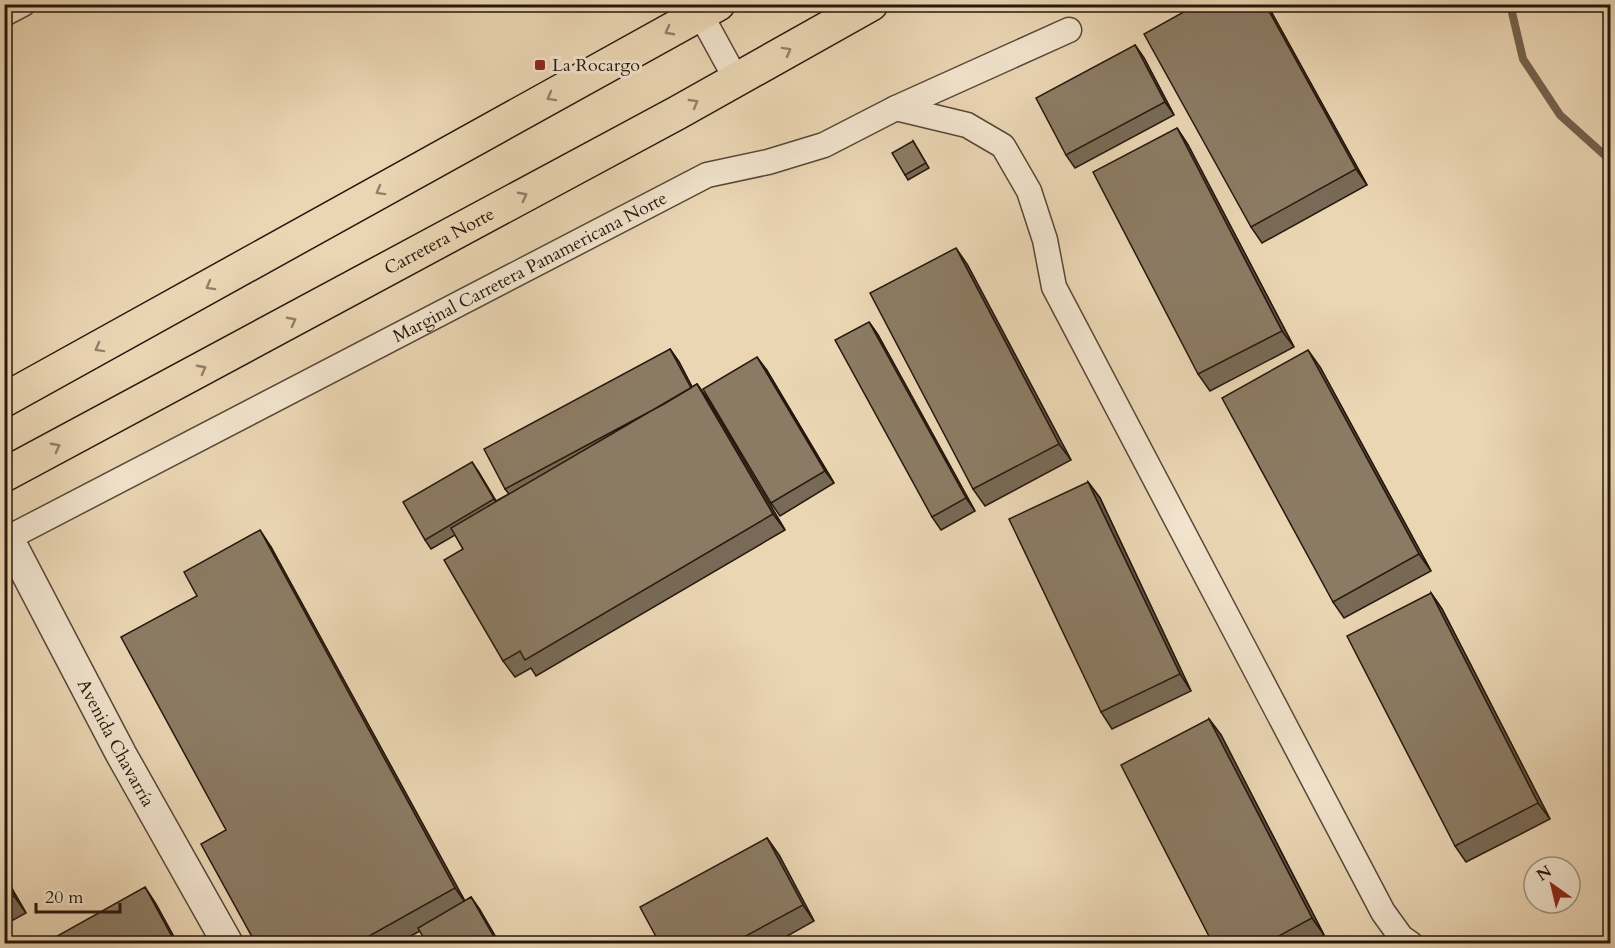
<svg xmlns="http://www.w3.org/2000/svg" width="1615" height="948" font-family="Cardo,serif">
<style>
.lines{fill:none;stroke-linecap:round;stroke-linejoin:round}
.stream{stroke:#74634f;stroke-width:8}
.minor-casing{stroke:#574837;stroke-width:27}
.tertiary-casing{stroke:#574837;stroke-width:33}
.trunk-casing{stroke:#26180d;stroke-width:36}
.minor{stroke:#f2e4ce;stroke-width:24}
.tertiary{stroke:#f2e4ce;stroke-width:30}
.trunk{stroke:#ebd6b4;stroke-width:33}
.wall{fill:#786a56;stroke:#26180d;stroke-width:1.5}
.shaded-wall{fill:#625646;stroke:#26180d;stroke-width:1.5}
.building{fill:#8c7b64;stroke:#26180d;stroke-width:1.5}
.oneway{stroke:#928069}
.poi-dot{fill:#8f2418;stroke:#f2e4ce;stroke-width:2}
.labels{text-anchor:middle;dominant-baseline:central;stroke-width:6;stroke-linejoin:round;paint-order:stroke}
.poi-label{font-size:18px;fill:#26180d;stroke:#f2e4ce;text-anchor:start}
.street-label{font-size:18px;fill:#26180d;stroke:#f2e4ce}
</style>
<rect width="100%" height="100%" fill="#ebd6b4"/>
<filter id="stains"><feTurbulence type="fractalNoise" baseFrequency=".00333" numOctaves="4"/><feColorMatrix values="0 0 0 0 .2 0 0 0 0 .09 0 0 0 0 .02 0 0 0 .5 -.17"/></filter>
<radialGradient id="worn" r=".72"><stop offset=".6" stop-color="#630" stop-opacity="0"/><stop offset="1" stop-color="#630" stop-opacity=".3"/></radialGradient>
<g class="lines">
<path class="stream" d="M1510,4L1523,59L1560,115L1610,160"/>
<defs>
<g id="minor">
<path d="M695,4L736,79"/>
<path d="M4,14L23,4"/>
<path d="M896,108L967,125L1003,146L1029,191L1045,240L1054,287L1383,912L1401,937L1411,944"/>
<path id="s1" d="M8,538L707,175L768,162L824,145L896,108L1069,30"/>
</g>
<g id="tertiary">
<path id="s2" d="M4,540L8,538L121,754L228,944"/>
</g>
<g id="trunk">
<path d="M4,400L718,4"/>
<path id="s3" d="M4,475L677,113L871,4"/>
</g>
</defs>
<use href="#minor" class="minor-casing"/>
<use href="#tertiary" class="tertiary-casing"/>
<use href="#trunk" class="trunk-casing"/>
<use href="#minor" class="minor"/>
<use href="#tertiary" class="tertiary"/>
<use href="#trunk" class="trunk"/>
</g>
<path class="wall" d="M1198,4H1267L1367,185L1262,243L1251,227Z
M1135,45L1144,58L1174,115L1075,168L1066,155Z
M1177,128L1188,145L1294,347L1210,391L1198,374Z
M913,141L929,168L908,180L905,175Z
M967,264L1071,460L985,506L973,489Z
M869,322L878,335L975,511L941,530L932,517Z
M670,349L679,362L692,387L697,384L709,401L785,530L536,676L531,668L515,677L503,661L463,549L455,535L431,549L425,540L478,471L496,501L509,494L505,489Z
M1320,367L1431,571L1344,618L1333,602Z
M766,369L834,483L780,516L771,503Z
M1088,482L1100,498L1191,691L1112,729L1101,712Z
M271,547L465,901L471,897L480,910L420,931L396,944H256L226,830L197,596Z
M1431,593L1442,609L1550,819L1466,862L1455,846Z
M1209,719L1221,735L1324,935L1307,944H1213Z
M767,838L779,855L814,921L773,944H660Z
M4,875L26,913L4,925Z"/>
<path class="shaded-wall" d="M1265,4H1267L1367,185L1356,169Z
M1135,45L1144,58L1174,115L1165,102Z
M1177,128L1188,145L1294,347L1282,331Z
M956,248L967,264L1071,460L1059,444Z
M869,322L878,335L975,511L966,498Z
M670,349L679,362L700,402L691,389Z
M1308,350L1320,367L1431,571L1419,554Z
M757,357L766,369L834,483L825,471Z
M697,384L709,401L785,530L773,514Z
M472,462L478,471L500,508L494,499Z
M1088,482L1100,498L1191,691L1180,674Z
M260,530L271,547L467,905L455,888Z
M1431,593L1442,609L1550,819L1538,803Z
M1209,719L1221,735L1324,935L1312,918Z
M767,838L779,855L814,921L803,905Z
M4,875L26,913L14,896L4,879Z
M145,887L156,904L178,944H176Z
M471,897L480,910L500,944H498Z"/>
<path class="building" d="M1198,4H1265L1356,169L1251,227L1144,34Z
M1135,45L1165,102L1066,155L1036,98Z
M1177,128L1282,331L1198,374L1093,172Z
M913,141L926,163L905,175L892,153Z
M956,248L1059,444L973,489L870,293Z
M869,322L966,498L932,517L835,340Z
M670,349L691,388L664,404L505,489L484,449Z
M1308,350L1419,554L1333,602L1222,398Z
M757,357L825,471L771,503L703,389Z
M697,384L773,514L525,660L520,651L503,661L444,560L463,549L451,528Z
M472,462L494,499L425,540L403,502Z
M1088,482L1180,674L1101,712L1009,519Z
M260,530L455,888L355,944H302L300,939L291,944H256L201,844L226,830L121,637L197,596L184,572Z
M1431,593L1538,803L1455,846L1347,636Z
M1209,719L1312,918L1264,944H1213L1121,765Z
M767,838L803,905L731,944H660L640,907Z
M4,879L14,896L4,902Z
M145,887L176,944H43Z
M471,897L498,944H427L418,928Z"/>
<defs><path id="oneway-chevron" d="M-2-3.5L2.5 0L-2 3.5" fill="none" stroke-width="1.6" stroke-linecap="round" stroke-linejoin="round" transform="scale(1.5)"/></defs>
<g class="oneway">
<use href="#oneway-chevron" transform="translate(669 31) rotate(152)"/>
<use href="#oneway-chevron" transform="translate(787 51) rotate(-29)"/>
<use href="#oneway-chevron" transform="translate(551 97) rotate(151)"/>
<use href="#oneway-chevron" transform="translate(694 103) rotate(-30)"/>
<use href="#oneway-chevron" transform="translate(380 191) rotate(151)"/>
<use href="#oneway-chevron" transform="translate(523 196) rotate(-28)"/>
<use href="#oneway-chevron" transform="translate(210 286) rotate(151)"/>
<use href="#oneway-chevron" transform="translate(292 321) rotate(-28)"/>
<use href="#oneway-chevron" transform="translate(99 348) rotate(151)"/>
<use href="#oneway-chevron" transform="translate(202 369) rotate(-28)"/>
<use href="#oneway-chevron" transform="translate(56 447) rotate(-28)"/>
</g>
<rect class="poi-dot" x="534" y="59" width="12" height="12" rx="3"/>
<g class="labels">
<g class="poi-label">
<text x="552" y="65">La Rocargo</text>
</g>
<g class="street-label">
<text stroke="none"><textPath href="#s3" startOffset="494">Carretera Norte</textPath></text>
<text stroke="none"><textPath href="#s1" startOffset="588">Marginal Carretera Panamericana Norte</textPath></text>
<text stroke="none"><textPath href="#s2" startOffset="236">Avenida Chavarría</textPath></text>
</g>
</g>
<rect width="1615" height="948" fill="none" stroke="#ebd6b4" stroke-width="24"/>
<rect x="6" y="6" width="1603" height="936" fill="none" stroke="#26180d" stroke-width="3"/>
<rect x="12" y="12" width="1591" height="924" fill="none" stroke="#26180d" stroke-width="1.5"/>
<g transform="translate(1552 885) rotate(326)"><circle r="28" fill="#f2e4ce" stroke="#a09281" stroke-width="1.5"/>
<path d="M0-4.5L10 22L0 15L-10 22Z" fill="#8f2418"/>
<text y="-9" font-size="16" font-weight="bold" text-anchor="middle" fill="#26180d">N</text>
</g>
<path d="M36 903v9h84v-9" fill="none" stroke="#26180d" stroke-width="3"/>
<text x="45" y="903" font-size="18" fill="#26180d" stroke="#f2e4ce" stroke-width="4.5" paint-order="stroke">20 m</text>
<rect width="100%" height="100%" filter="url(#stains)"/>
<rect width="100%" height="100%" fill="url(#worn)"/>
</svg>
